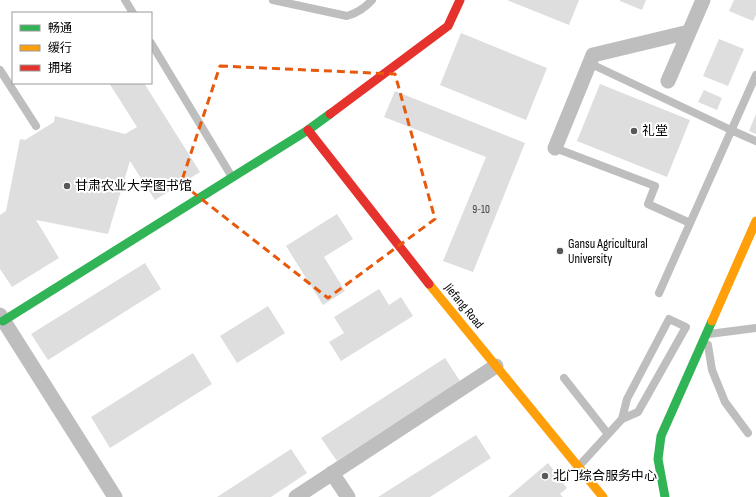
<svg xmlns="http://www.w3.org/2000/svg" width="756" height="497" font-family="'Sofia Sans Condensed','Noto Sans SC',sans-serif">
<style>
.building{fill:#dedede}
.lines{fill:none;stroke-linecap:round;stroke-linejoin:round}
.lane{stroke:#bebebe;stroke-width:8}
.street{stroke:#bebebe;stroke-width:15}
.fast{stroke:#30b455;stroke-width:9}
.slow{stroke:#ff9f0a;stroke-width:9}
.jam{stroke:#e5322d;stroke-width:9}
.marked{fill:none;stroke:#e8590c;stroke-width:3;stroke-dasharray:8 5;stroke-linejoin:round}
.poi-dot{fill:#595959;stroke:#fff;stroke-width:1.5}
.labels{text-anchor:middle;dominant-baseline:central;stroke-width:4;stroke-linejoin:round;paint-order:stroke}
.number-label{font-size:11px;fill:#383838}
.poi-label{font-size:13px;fill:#000;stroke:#fff;text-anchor:start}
.street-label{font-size:13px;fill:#000;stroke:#fff}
</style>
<rect width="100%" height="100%" fill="#fff"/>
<path class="building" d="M507,0H579L569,25Z
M620,0H646L642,10L620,1Z
M734,0H756V15L753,21L729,11Z
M461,33L547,68L526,120L440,85Z
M719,39L744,49L728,86L703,76Z
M109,83H144L200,172L155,200L130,161L108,234L36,220L59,258L12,287L0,269V215L6,211L20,139L25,140L54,122L55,116L125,134L137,127Z
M600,84L690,120L667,177L577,141Z
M704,90L722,98L717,110L698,102Z
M395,91L525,143L473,272L443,261L486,157L384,117Z
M756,114V134L749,131Z
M337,214L353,239L324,257L345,291L323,305L286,246Z
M145,263L161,289L48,360L31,334Z
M379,289L389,305L401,297L413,316L341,361L329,342L344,333L334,317Z
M268,306L285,333L237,363L220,336Z
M193,353L212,384L110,448L91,417Z
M445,358L460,381L337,461L321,438Z
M476,435L491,458L430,497H378Z
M291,449L307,473L271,497H217Z
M548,463L567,488L560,494L563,497H508Z"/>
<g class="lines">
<path class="lane" d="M125,0L133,13
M273,0L347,16C357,13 365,8 372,0
M151,43L232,177
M589,63L731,130L756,141
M0,70L36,126
M555,148L655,186L648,204L690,223
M659,293L756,75
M709,334L756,328
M708,345L712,370L725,402L748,433
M564,378L608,434
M579,466L622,419L627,399L669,319L686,327L638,412L622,419"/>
<path class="street" d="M668,81L703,0
M555,148L593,55L689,32
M0,315L115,497
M332,473L348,497
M296,497L496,366"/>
<path class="fast" d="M3,321L308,130L330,114
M665,497L658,459L661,436L712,321"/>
<path class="slow" d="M429,284L603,497
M712,321L756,221"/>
<path class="jam" d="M330,114L448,26L460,0
M308,130L429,284"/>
</g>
<path class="marked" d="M220,66L395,74L435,219L328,298L181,183Z"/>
<g class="poi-dot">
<circle cx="634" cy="131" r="4"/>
<circle cx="67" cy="186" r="4"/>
<circle cx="560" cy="251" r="4"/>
<circle cx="545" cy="476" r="4"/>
</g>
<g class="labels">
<g class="number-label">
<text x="481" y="209">9-10</text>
</g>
<g class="poi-label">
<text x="642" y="131">礼堂</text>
<text x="75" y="186">甘肃农业大学图书馆</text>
<text x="568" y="244">Gansu Agricultural<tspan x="568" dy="15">University</tspan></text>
<text x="553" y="476">北门综合服务中心</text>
</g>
<g class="street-label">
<text transform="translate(464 306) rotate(51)">Jiefang Road</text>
</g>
</g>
<rect x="12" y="12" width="140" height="72" fill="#ffffff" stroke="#999999"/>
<rect x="20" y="25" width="20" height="6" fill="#30b455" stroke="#999999"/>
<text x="48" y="32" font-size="12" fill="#000000">畅通</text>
<rect x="20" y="45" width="20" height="6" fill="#ff9f0a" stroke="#999999"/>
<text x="48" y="52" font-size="12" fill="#000000">缓行</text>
<rect x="20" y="65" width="20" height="6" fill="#e5322d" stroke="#999999"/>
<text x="48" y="72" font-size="12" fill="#000000">拥堵</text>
</svg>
